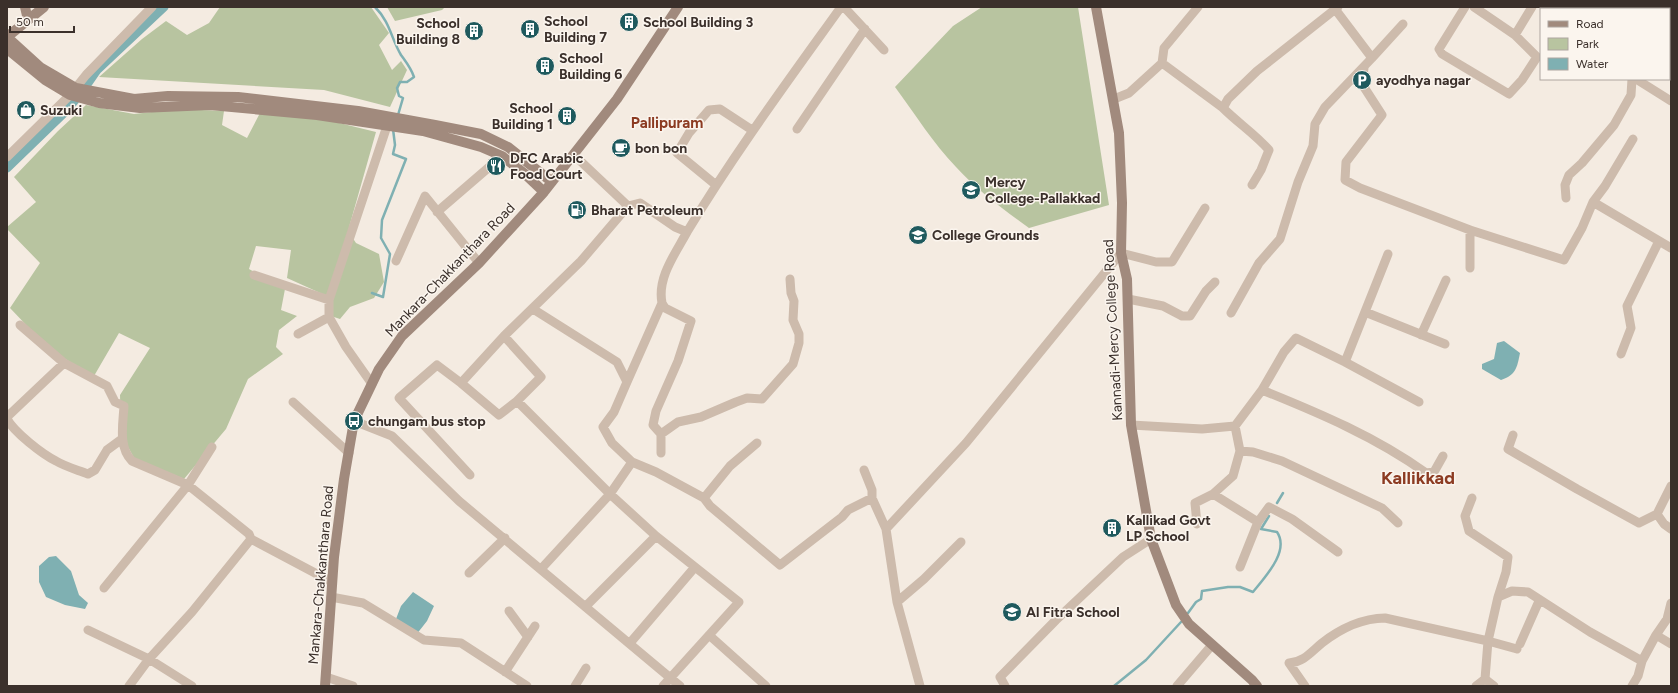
<svg xmlns="http://www.w3.org/2000/svg" width="1678" height="693" font-family="Figtree,sans-serif">
<style>
.green{fill:#b8c4a0}
.water{fill:#7fb0b2}
.lines{fill:none;stroke-linecap:round;stroke-linejoin:round}
.stream{stroke:#7fb0b2;stroke-width:2.5}
.canal{stroke:#7fb0b2;stroke-width:9}
.street{stroke:#cdbbac;stroke-width:9}
.secondary{stroke:#a18a7d;stroke-width:10}
.labels{text-anchor:middle;dominant-baseline:central;stroke-width:3;stroke-linejoin:round;paint-order:stroke}
.poi-label{font-size:14px;font-weight:bold;fill:#3b302b;stroke:#fbf5ee;text-anchor:start}
.street-label{font-size:14px;fill:#3b302b;stroke:#fbf5ee}
.neighbourhood-label{font-size:15px;font-weight:bold;fill:#8c3b22;stroke:#fbf5ee}
.district-label{font-size:18px;font-weight:bold;fill:#8c3b22;stroke:#fbf5ee}
</style>
<rect width="100%" height="100%" fill="#f4ebe1"/>
<path class="green" d="M220,7H371L389,33L379,45L392,70L401,61L407,70L390,107L324,90L99,77L142,39L166,21L187,35L209,23Z
M387,7H445L442,10L395,21Z
M982,7H1078L1109,205L1029,228C1003,209 978,191 956,167C933,143 915,114 895,87L953,26Z
M86,105L134,114L179,109L224,111L222,125L247,138L260,113L323,119L376,132L348,231L356,243L379,254L384,282L374,298L350,307L340,319L328,315L329,297L287,278L291,250L256,246L249,269L285,289L281,310L297,316L279,330L276,347L283,354L248,379L226,429L184,479L134,458L121,434L120,395L150,348L119,333L94,376L50,350L10,308L40,263L7,229V227L36,202L14,177L58,131Z"/>
<path class="water" d="M1504,341L1520,353C1517,368 1516,375 1501,380L1482,369V364L1494,359L1497,343Z
M56,556L71,571L79,595L88,603L85,609L65,605L46,597L39,582V566L49,557Z
M413,592L434,606L427,621L416,635L396,619L401,606Z"/>
<g class="lines">
<path class="stream" d="M375,7C390,22 391,38 401,55C406,62 411,68 414,77L407,82H400L397,88L399,96L403,98L398,115
M372,293L383,297L390,254L381,238L382,220L406,159L393,154L395,145L393,129
M1277,503L1283,493
M1188,613L1196,602L1201,599L1202,591L1228,587H1240L1253,592C1265,577 1290,551 1277,532L1261,529L1269,516
M1114,686L1146,660L1181,622"/>
<path class="canal" d="M88,83L97,70L164,7
M7,168L67,110L75,100"/>
<path class="street" d="M844,7L884,50
M1465,7L1439,49L1442,54L1509,94L1522,80L1537,57L1515,35L1474,7
M1629,7L1631,9
M1335,9L1372,58L1403,24
M1658,9L1661,7
M1515,35L1532,7
M1162,63L1223,108
M1364,68L1362,84L1382,115L1346,162L1345,180L1360,188L1470,230L1564,260L1582,228L1593,202L1605,186L1633,139
M1636,79L1671,101
M1114,99L1129,93L1162,63L1164,48L1198,7
M797,129L865,29
M574,155L628,206
M7,157L70,95L86,75L152,7
M716,185L677,153L689,133L709,110L720,109L752,130
M1252,185L1261,170L1269,150C1255,134 1238,123 1223,108L1228,99L1257,71L1338,7
M1566,198L1565,185L1569,175L1582,163L1614,125L1631,95L1632,79
M1593,202L1671,248
M437,212L502,156
M396,261L425,196L479,263
M1470,268V230
M254,275L329,300
M1128,299L1163,306L1182,316H1190L1206,291L1215,282
M533,309L617,362L627,382L614,412L603,427L612,443L632,462L656,472L704,498L710,506L780,565L842,517L848,510L872,498
M1365,312L1445,344
M1231,313L1259,263L1280,239L1298,182L1313,146L1315,124L1325,107L1372,58
M20,325L64,363L107,386L115,402L124,406C123,424 118,447 132,461L188,485L249,534L251,539L332,582
M298,334L329,317
M1421,335L1446,280
M504,336L541,377L517,401
M1621,354L1631,328L1627,306L1659,241
M1345,362L1388,254
M627,382L662,303C657,278 675,254 687,232
M461,383L499,415L517,401L610,494L656,536L739,602L663,686
M372,384L346,347L329,317V300L387,126
M1262,390L1284,352L1296,338L1345,362L1419,402
M293,402L349,453
M7,417L64,363
M7,419C14,432 42,454 56,461C66,467 78,470 88,474L95,470L107,450L122,439
M354,421L392,436L459,501L680,686
M1131,425L1202,429L1235,426L1240,451
M1235,426L1262,390C1319,413 1376,437 1426,473L1434,472L1443,456
M661,434L653,425L656,411L678,361L691,321L665,308L662,303
M1513,435L1508,449L1577,489L1639,523L1657,514
M661,453V434L678,422L701,417L736,402L747,398L762,399L793,364L799,343V334L793,320L794,301L791,293L790,279
M864,470L872,490V498L886,529L897,602L920,686
M470,475L399,398L437,365L461,383L504,336L581,261L628,206L640,203L675,227L687,232C734,154 788,81 841,7
M1671,486L1657,514L1664,524L1671,529
M704,498L730,466L757,443
M1472,498L1465,516L1469,531L1508,557L1506,572L1498,597
M1197,524L1195,503L1213,494
M886,529L966,443L1121,253L1156,262H1172L1205,208
M1338,552L1292,519L1269,507L1258,522L1213,494L1233,476L1240,451L1253,452L1282,461L1382,508L1398,523
M1240,567L1258,522
M541,569L610,494L632,462
M469,573L505,538
M104,588L188,485L212,447
M331,597L363,603L424,640L461,643L527,686
M897,602L924,579L961,542
M586,606L656,536
M509,611L528,637
M88,630L149,659L192,686
M709,635L766,686
M1656,635L1667,619L1671,603
M630,643L695,567
M1520,644L1539,601
M505,672L535,626
M326,677L353,686
M1485,679L1494,686
M129,686L149,659L192,612L251,539
M575,686L586,668
M1005,686L1000,677L1003,674L1056,620L1123,557L1151,539
M1177,686L1212,645
M1305,686L1289,663C1304,662 1311,652 1322,643C1340,629 1363,618 1385,618L1488,641L1517,649
M1476,686L1485,679L1488,641L1498,597L1512,591L1528,592L1590,632L1642,661L1656,635L1671,644
M1632,686L1638,676L1642,661"/>
<path class="secondary" d="M25,7L28,20
M1096,7L1119,133L1122,203L1121,253L1127,279L1131,425L1151,539L1176,605L1189,624L1252,680L1257,686
M7,37L40,67L76,88L134,99L168,96L238,97L358,111L435,125L481,134L508,147L552,182
M7,37L44,7
M7,49L45,80L70,95L99,103L140,108L210,105L317,115L423,131L481,147L502,156L525,174L544,192
M325,686L334,557L344,479L354,421L379,369L402,336L479,263L544,192L617,99L678,7"/>
</g>
<defs>
<symbol id="building-disc" viewBox="-11 -11 22 22"><circle r="9.5" fill="#1f5a5e" stroke="#fbf5ee"/><path d="M-4-6H4V6H1V3H-1V6H-4ZM-2.5-4.3h1.7v1.8h-1.7ZM.8-4.3h1.7v1.8H.8ZM-2.5-1h1.7V.8h-1.7ZM.8-1h1.7V.8H.8Z" fill="#fff"/></symbol>
<symbol id="parking-disc" viewBox="-11 -11 22 22"><circle r="9.5" fill="#1f5a5e" stroke="#fbf5ee"/><path d="M-3.5-5.5H1a3.5 3.5 0 0 1 0 7H-1V5.5H-3.5ZM-1-3.4V-.6H.8a1.4 1.4 0 0 0 0-2.8Z" fill="#fff"/></symbol>
<symbol id="shop-disc" viewBox="-11 -11 22 22"><circle r="9.5" fill="#1f5a5e" stroke="#fbf5ee"/><path d="M-5-2.5h2.3a2.7 3.5 0 0 1 5.4 0H5L5.5 6h-11ZM-1.5-2.5h3a1.5 2.3 0 0 0-3 0Z" fill="#fff"/></symbol>
<symbol id="cafe-disc" viewBox="-11 -11 22 22"><circle r="9.5" fill="#1f5a5e" stroke="#fbf5ee"/><path d="M-5.5-4.5H6V0H3Q3 3.5 0 3.5H-2.5Q-5.5 3.5-5.5 0ZM3-3.2v2h1.7v-2ZM-6 4.5H4V6H-6Z" fill="#fff"/></symbol>
<symbol id="restaurant-disc" viewBox="-11 -11 22 22"><circle r="9.5" fill="#1f5a5e" stroke="#fbf5ee"/><path d="M-5-6h1v4h1v-4h1v4h1v-4h1v5L-1.5 .5V6h-2V.5L-5-1ZM5-6V6H3V1.5H1.5Q1.5-4 5-6Z" fill="#fff"/></symbol>
<symbol id="university-disc" viewBox="-11 -11 22 22"><circle r="9.5" fill="#1f5a5e" stroke="#fbf5ee"/><path d="M0-5L7-2L0 1L-7-2ZM-4 1L0 2.5L4 1V4Q0 6-4 4Z" fill="#fff"/></symbol>
<symbol id="fuel-disc" viewBox="-11 -11 22 22"><circle r="9.5" fill="#1f5a5e" stroke="#fbf5ee"/><path d="M-5.5-6h7V0h2V4h1.3V-2.5L3-4.5l.8-.8L6-3V5H2.5V1h-1V6h-7ZM-4.2-4.7v3.2H.2V-4.7Z" fill="#fff"/></symbol>
<symbol id="bus-disc" viewBox="-11 -11 22 22"><circle r="9.5" fill="#1f5a5e" stroke="#fbf5ee"/><path d="M-5-6H5V4H4V6H2V4H-2V6H-4V4H-5ZM-3.5-4V0h7V-4ZM-3.5 1.2v1.5H-2V1.2ZM2 1.2v1.5H3.5V1.2Z" fill="#fff"/></symbol>
<symbol id="school-disc" viewBox="-11 -11 22 22"><circle r="9.5" fill="#1f5a5e" stroke="#fbf5ee"/><path d="M0-5L7-2L0 1L-7-2ZM-4 1L0 2.5L4 1V4Q0 6-4 4Z" fill="#fff"/></symbol>
</defs>
<g fill-rule="evenodd">
<use href="#building-disc" x="618" y="11" width="22" height="22"/>
<use href="#building-disc" x="519" y="18" width="22" height="22"/>
<use href="#building-disc" x="463" y="20" width="22" height="22"/>
<use href="#building-disc" x="534" y="55" width="22" height="22"/>
<use href="#parking-disc" x="1351" y="69" width="22" height="22"/>
<use href="#shop-disc" x="15" y="99" width="22" height="22"/>
<use href="#building-disc" x="556" y="105" width="22" height="22"/>
<use href="#cafe-disc" x="610" y="137" width="22" height="22"/>
<use href="#restaurant-disc" x="485" y="155" width="22" height="22"/>
<use href="#university-disc" x="960" y="179" width="22" height="22"/>
<use href="#fuel-disc" x="566" y="199" width="22" height="22"/>
<use href="#university-disc" x="907" y="224" width="22" height="22"/>
<use href="#bus-disc" x="343" y="410" width="22" height="22"/>
<use href="#building-disc" x="1101" y="517" width="22" height="22"/>
<use href="#school-disc" x="1001" y="601" width="22" height="22"/>
</g>
<g class="labels">
<g class="poi-label">
<text x="544" y="21">School<tspan x="544" dy="16">Building 7</tspan></text>
<text x="643" y="22">School Building 3</text>
<text x="460" y="23" text-anchor="end">School<tspan x="460" dy="16">Building 8</tspan></text>
<text x="559" y="58">School<tspan x="559" dy="16">Building 6</tspan></text>
<text x="1376" y="80">ayodhya nagar</text>
<text x="553" y="108" text-anchor="end">School<tspan x="553" dy="16">Building 1</tspan></text>
<text x="40" y="110">Suzuki</text>
<text x="635" y="148">bon bon</text>
<text x="510" y="158">DFC Arabic<tspan x="510" dy="16">Food Court</tspan></text>
<text x="985" y="182">Mercy<tspan x="985" dy="16">College-Pallakkad</tspan></text>
<text x="591" y="210">Bharat Petroleum</text>
<text x="932" y="235">College Grounds</text>
<text x="368" y="421">chungam bus stop</text>
<text x="1126" y="520">Kallikad Govt<tspan x="1126" dy="16">LP School</tspan></text>
<text x="1026" y="612">Al Fitra School</text>
</g>
<g class="street-label">
<text transform="translate(450 270) rotate(-46)">Mankara-Chakkanthara Road</text>
<text transform="translate(1113 330) rotate(-93)">Kannadi-Mercy College Road</text>
<text transform="translate(321 575) rotate(-85)">Mankara-Chakkanthara Road</text>
</g>
<g class="neighbourhood-label">
<text x="667" y="123">Pallipuram</text>
</g>
<g class="district-label">
<text x="1418" y="478">Kallikkad</text>
</g>
</g>
<rect width="1678" height="693" fill="none" stroke="#3b302b" stroke-width="16"/>
<rect x="1540" y="8" width="130" height="72" fill="#fbf5ee" stroke="#aea6a0"/>
<rect x="1548" y="21" width="20" height="6" fill="#a18a7d" stroke="#aea6a0"/>
<text x="1576" y="28" font-size="12" fill="#3b302b">Road</text>
<rect x="1548" y="38" width="20" height="12" fill="#b8c4a0" stroke="#aea6a0"/>
<text x="1576" y="48" font-size="12" fill="#3b302b">Park</text>
<rect x="1548" y="58" width="20" height="12" fill="#7fb0b2" stroke="#aea6a0"/>
<text x="1576" y="68" font-size="12" fill="#3b302b">Water</text>
<path d="M10 26v6h64v-6" fill="none" stroke="#3b302b" stroke-width="2"/>
<text x="16" y="26" font-size="12" fill="#3b302b" stroke="#fbf5ee" stroke-width="3" paint-order="stroke">50 m</text>
</svg>
